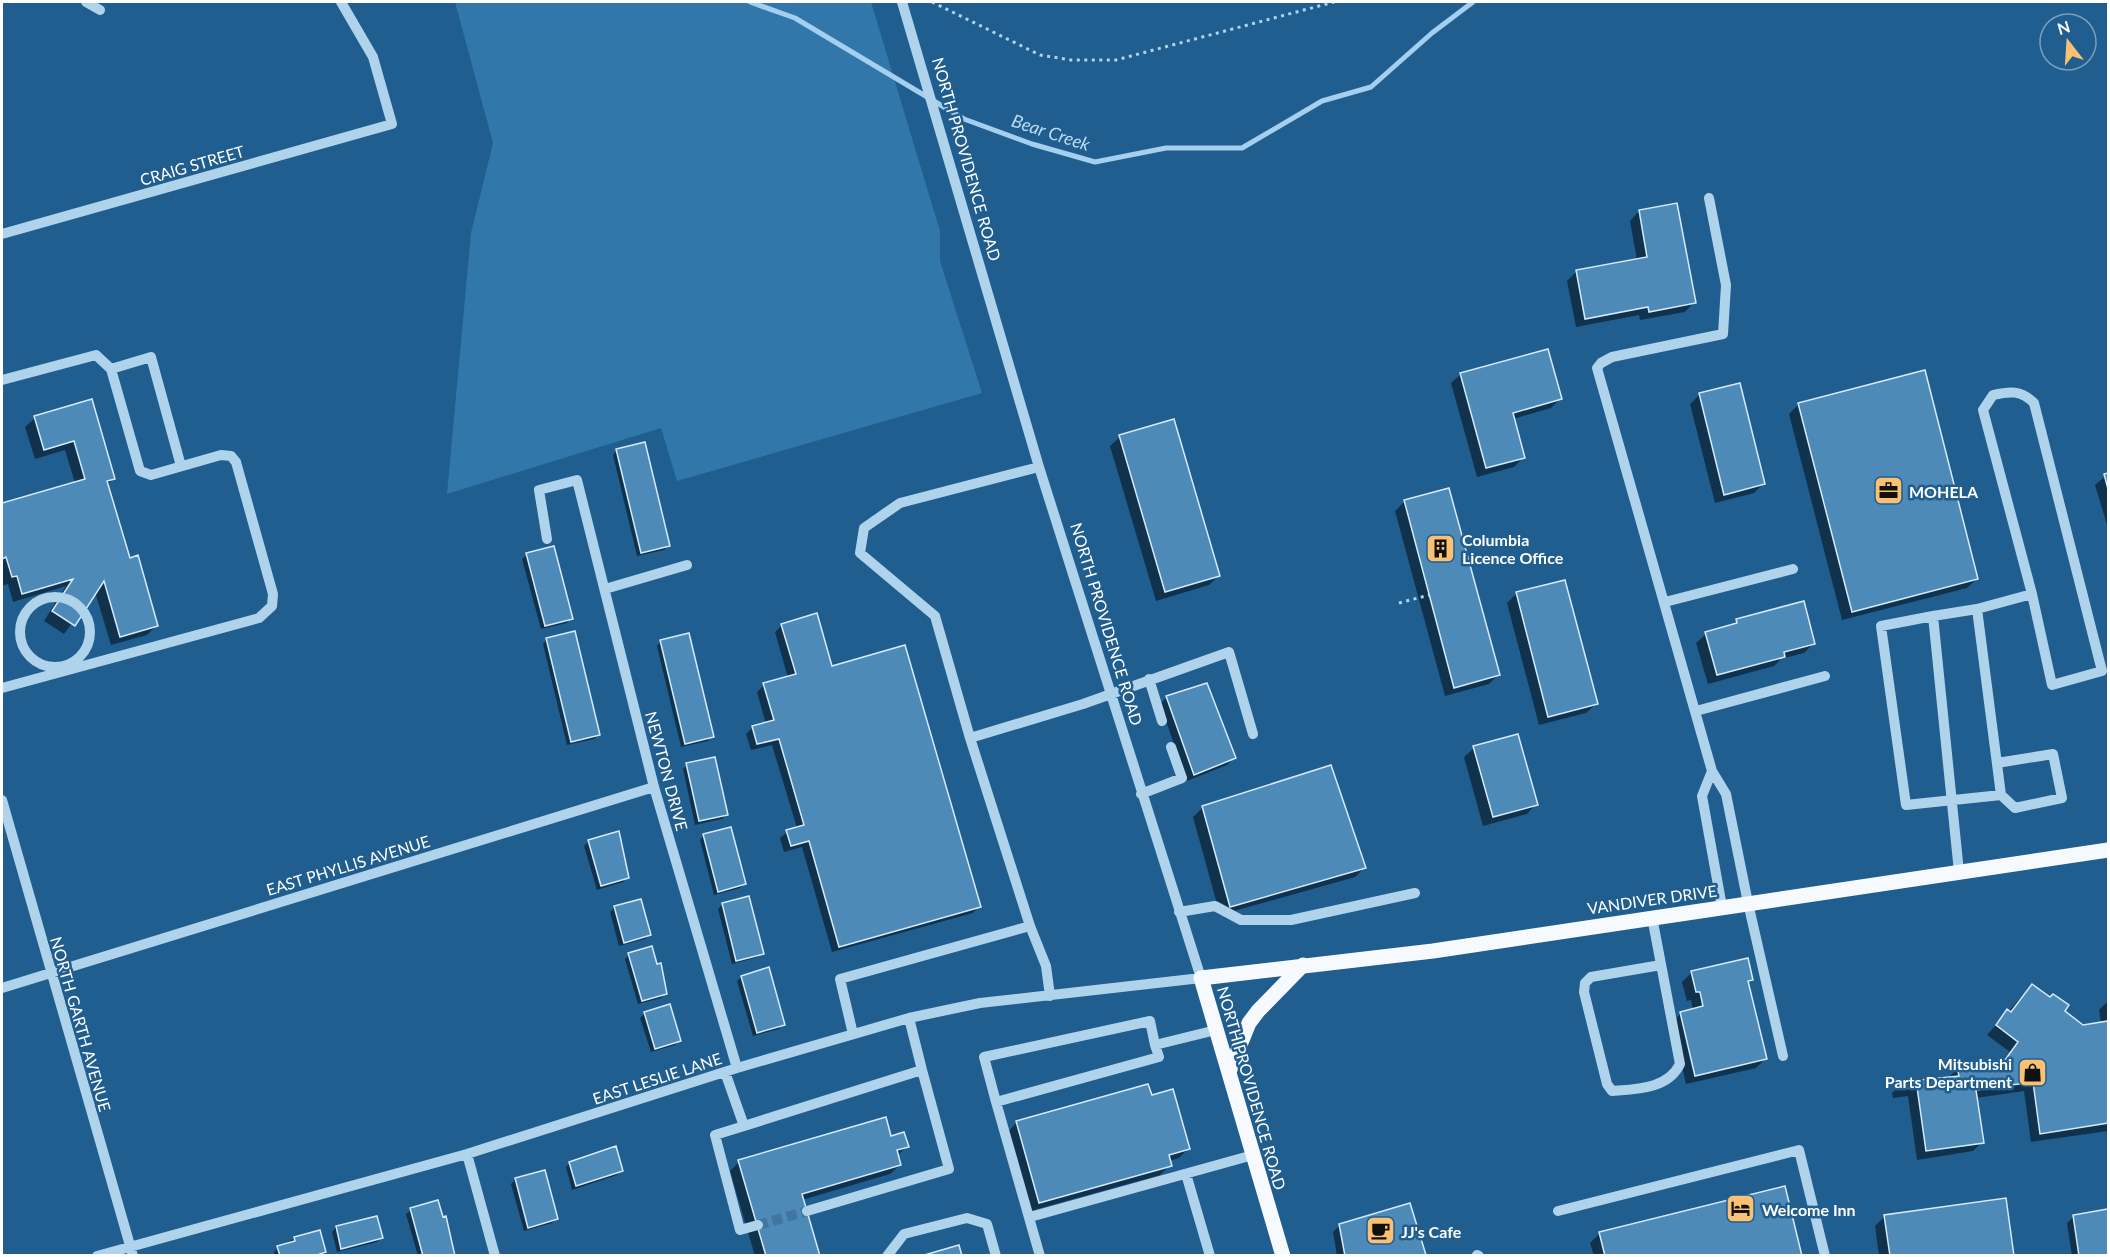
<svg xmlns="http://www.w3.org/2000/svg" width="2110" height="1257" font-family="Lato,sans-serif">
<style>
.green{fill:#3177aa}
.shadow{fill:#0007}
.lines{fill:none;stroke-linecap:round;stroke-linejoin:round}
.stream{stroke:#a4cfee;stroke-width:5}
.building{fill:#4d8ab8;stroke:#d5eaf9;stroke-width:1.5}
.minor-tunnel{stroke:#4176a0;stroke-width:10;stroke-dasharray:10 5;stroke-linecap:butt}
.path{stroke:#b0d3ec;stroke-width:3;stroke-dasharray:3 4.5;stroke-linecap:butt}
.minor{stroke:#b0d3ec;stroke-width:10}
.major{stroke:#f6faff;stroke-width:15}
.labels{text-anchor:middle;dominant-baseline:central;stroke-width:5;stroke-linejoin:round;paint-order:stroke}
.street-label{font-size:16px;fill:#fff;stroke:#205e8f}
.poi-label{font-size:16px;font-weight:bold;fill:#fff;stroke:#205e8f;text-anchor:start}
.water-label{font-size:18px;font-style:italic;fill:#bcdcf3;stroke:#205e8f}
</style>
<rect width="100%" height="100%" fill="#205e8f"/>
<path class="green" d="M455,2H871L940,231V261L982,393L677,481L661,428L447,494L471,233L493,143Z"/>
<path class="shadow" d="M1639,211L1694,302L1685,312L1640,320L1639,315L1576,327L1567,281L1576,272L1637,260L1630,221Z
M1461,374L1560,399L1551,408L1513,419L1524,457L1514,467L1477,477L1451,383Z
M1739,385L1763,484L1754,493L1715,503L1690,404L1699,395Z
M91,401L114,478L107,485L129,560L157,625L147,635L111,645L95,592L64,634L44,621L66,586L13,602L8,584L2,586V505L75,483L65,450L35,459L25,427L35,418Z
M1799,404L1977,579L1967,588L1842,620L1789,414Z
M1120,437L1218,576L1209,585L1156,601L1110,446Z
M617,450L668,546L664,550L637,556L613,455Z
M2108,474V528L2095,485Z
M1448,490L1498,675L1489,684L1445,696L1395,511L1404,502Z
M527,555L571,618L567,623L541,629L522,559Z
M1516,594L1596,704L1586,713L1539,725L1507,603Z
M1737,621L1814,643L1804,653L1781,659L1774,666L1708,684L1696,643L1706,634L1731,627Z
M782,625L979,906L973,913L832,952L802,847L784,852L780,838L787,832L797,828L772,745L751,750L746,734L753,727L766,724L757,692L764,685L788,678L775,632Z
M547,639L598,735L594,739L567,745L543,644Z
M661,641L712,736L708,741L681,747L657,646Z
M1167,697L1234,758L1227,765L1187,781L1160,704Z
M1474,748L1536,804L1527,814L1483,826L1464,757Z
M687,765L726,815L722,819L695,825L683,769Z
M1330,766L1364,868L1355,877L1220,915L1193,817L1202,808Z
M704,835L745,884L740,888L714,895L700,840Z
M589,841L627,877L623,882L597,890L584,846Z
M748,898L763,953L758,957L732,964L718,909L722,905Z
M640,901L650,935L645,939L619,946L610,912L614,908Z
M629,955L656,966L660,965L665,993L661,998L638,1004L625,959Z
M1692,972L1751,979L1747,983L1765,1059L1756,1068L1686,1084L1672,1023L1681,1013L1693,1010L1691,1000L1687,1001L1682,982Z
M742,977L783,1024L779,1029L753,1036L737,981Z
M2032,985L2082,1026L2101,1023L2099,1010L2108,1001V1131L2031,1142L2024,1091L1976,1098L1982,1142L1973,1151L1917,1160L1908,1096L1893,1098L1892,1093L1902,1084L1948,1078L1958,1068L2002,1062L2010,1052L1987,1035Z
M645,1013L679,1041L675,1045L651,1052L640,1018Z
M1150,1097L1188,1149L1179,1158L1169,1161L1170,1165L1160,1175L1030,1211L1008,1132L1017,1122Z
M890,1138L907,1146L897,1156L900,1165L890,1174L802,1200L819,1256H755L730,1171L739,1162Z
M570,1163L621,1171L617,1175L572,1190L566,1167Z
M544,1172L556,1219L552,1223L524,1231L511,1184L515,1180Z
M411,1210L445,1218L453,1256H418L406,1214Z
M2108,1211V1256H2072L2067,1223L2074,1216Z
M1885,1216L2013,1256H1879L1875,1226Z
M1340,1225L1424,1255L1337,1256L1333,1232Z
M336,1227L381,1238L377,1242L337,1252L332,1232Z
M1600,1233L1800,1256H1594L1590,1243Z
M295,1238L324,1252L320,1256H275L274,1252L278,1248Z"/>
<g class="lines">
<path class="stream" d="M750,2L795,18L964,119L1032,144L1095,162L1166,148H1242L1322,101L1371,87L1432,33L1473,2"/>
</g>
<path class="building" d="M1677,203L1696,303L1649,312L1648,307L1585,319L1576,270L1647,257L1639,210Z
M1548,349L1562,399L1513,413L1525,458L1486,468L1460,373Z
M1925,370L1978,579L1852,612L1798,403Z
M1740,383L1765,484L1724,495L1699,393Z
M92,399L115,479L107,481L130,558L138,555L158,626L120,637L104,581L75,626L52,611L73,579L22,594L17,576L12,577L6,557L2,559V503L85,479L74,441L44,450L34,416Z
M1174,419L1220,576L1165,592L1119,435Z
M645,442L670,546L641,553L616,449Z
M2108,473V489L2104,474Z
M1449,488L1500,675L1454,688L1404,500Z
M554,546L573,619L545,626L526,553Z
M1565,580L1598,704L1548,717L1516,592Z
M1804,601L1815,644L1784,652L1785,657L1717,675L1705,632L1737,623L1736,619Z
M817,613L832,666L905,645L981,907L839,947L809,841L791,846L786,830L804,825L779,739L757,744L752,726L774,720L763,683L796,674L781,624Z
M575,631L600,735L571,742L546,638Z
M689,633L714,737L685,744L660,640Z
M1207,683L1236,758L1194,775L1166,696Z
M1518,734L1538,805L1493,817L1473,746Z
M715,757L728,815L699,821L686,763Z
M1331,765L1366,868L1230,907L1202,806Z
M731,827L746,884L718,892L703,834Z
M619,831L629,878L601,886L588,840Z
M749,896L764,954L736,961L722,903Z
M641,899L651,935L624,943L614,906Z
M652,946L657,964L661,963L667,994L642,1001L628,953Z
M1748,958L1753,980L1748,981L1767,1059L1695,1076L1680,1012L1703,1006L1700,992H1696L1691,971Z
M769,967L785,1025L757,1033L741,976Z
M2032,984L2050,997L2053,994L2069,1005L2065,1011L2083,1025L2108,1021V1123L2040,1134L2033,1082L1976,1090L1984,1143L1926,1151L1917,1087L1902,1089L1901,1082L1959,1076L1957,1067L2005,1060L2018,1042L1996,1025L2007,1009L2011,1012Z
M670,1004L681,1041L655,1049L644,1012Z
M1148,1084L1152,1095L1173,1089L1190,1149L1169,1155L1172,1166L1039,1203L1016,1121Z
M886,1117L891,1136L904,1132L909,1147L897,1150L901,1165L802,1194L820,1256H766L738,1160Z
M616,1146L623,1171L576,1186L569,1162Z
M545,1170L558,1219L528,1228L515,1178Z
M1785,1186L1802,1256H1605L1599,1232Z
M2006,1198L2014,1256H1890L1884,1215Z
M438,1200L443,1217L446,1216L455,1256H423L410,1208Z
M1410,1203L1426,1255L1345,1256L1339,1224Z
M2108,1209V1256H2079L2073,1215Z
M377,1216L383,1238L341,1249L336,1226Z
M320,1230L326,1252L314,1256H280L277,1246L295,1241L294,1237Z
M959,1245L962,1256H921Z"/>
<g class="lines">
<path class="minor-tunnel" d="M758,1225L807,1211"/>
<path class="path" d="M932,2L1040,55L1071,60H1116L1334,2
M1399,603L1429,595"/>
<path class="minor" d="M86,2L100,10
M1709,198L1726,285L1723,334L1612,357L1601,363L1597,368L1712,771L1726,794L1748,903L1783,1056
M2,234L392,124L373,57L341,2
M111,369L151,357L181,466
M2,380L96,355L111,369L140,471L151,475L221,455L231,456L236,462L273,594L272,606L259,618L2,688
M547,539L539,490L577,480L654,787L737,1068
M605,589L687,565
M20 632a35 35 0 1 1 70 0a35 35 0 1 1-70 0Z
M1665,602L1793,569
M1933,616L1977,609
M1149,679L1162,721
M1696,711L1825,676
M970,738L1083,704L1229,652L1253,734
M1997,763L2053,754L2062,798L2015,808L2001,795
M1712,771L1702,796L1722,907
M1141,794L1182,778L1171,747
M2,800L133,1256
M1959,872L1933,616L1881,626L1906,805L2001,795L1977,609L2032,594L1983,410L1993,395C2010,391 2021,390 2034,403L2102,671L2052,685L2032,594
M1179,912L1215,906L1241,920H1291L1415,893
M1652,917L1680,1064C1668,1089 1637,1089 1612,1091L1607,1084L1584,992L1585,983L1591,977L1661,965
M1030,926L1046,966L1050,996
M2,988L654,787
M853,1034L840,979L1030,926L970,738L935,616L860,553L864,528L900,503L1039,467
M1155,1045L1159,1057L996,1102L984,1057L1150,1021L1155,1045L1216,1030
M725,1072L744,1126L922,1070L909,1018
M996,1102L1040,1256
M744,1126L715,1135L740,1230L758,1225
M467,1154L495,1256
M1186,1174L1210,1256
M807,1211L949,1169L922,1070
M1558,1211L1799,1150L1825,1256
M1030,1217L1253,1155
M1477,1255L1479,1256
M97,1256L467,1154L737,1068L909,1018L980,1003L1201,978L1039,467L902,2
M887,1256L904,1234L967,1218L987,1224L996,1256"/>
<path class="major" d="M1229,1072L1249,1023L1258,1011L1303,965
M1283,1256L1201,978L1433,951L2108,850"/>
</g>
<defs>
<symbol id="office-square" viewBox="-11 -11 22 22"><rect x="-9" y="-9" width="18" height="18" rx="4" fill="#f9c171" stroke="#205e8f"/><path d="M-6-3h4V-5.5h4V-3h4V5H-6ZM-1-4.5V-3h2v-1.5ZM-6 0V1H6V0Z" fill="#111"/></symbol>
<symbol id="building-square" viewBox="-11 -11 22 22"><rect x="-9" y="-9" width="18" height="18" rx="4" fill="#f9c171" stroke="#205e8f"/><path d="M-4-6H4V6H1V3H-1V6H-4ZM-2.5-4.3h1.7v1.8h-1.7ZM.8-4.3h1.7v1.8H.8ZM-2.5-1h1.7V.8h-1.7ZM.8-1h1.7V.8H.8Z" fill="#111"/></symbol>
<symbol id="shop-square" viewBox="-11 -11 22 22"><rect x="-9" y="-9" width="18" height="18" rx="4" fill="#f9c171" stroke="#205e8f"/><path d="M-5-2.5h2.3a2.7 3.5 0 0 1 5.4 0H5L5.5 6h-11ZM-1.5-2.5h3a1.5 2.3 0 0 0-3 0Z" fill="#111"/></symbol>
<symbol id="hotel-square" viewBox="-11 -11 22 22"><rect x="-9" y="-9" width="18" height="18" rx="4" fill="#f9c171" stroke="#205e8f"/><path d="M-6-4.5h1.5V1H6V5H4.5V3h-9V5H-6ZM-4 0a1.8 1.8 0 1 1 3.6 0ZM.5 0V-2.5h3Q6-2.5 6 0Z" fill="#111"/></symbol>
<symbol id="cafe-square" viewBox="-11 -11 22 22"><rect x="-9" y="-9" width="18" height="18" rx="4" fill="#f9c171" stroke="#205e8f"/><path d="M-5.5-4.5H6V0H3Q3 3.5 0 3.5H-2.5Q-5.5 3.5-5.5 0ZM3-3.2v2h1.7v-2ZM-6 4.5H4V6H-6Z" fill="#111"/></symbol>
</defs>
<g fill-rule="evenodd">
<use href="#office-square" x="1872" y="474" width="33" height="33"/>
<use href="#building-square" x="1424" y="532" width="33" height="33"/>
<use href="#shop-square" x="2016" y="1056" width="33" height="33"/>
<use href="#hotel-square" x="1724" y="1192" width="33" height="33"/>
<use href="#cafe-square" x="1364" y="1214" width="33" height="33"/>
</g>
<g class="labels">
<g class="street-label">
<text transform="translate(967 159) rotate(74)">NORTH PROVIDENCE ROAD</text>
<text transform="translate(192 165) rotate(-16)">CRAIG STREET</text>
<text transform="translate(1107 624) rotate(73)">NORTH PROVIDENCE ROAD</text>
<text transform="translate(667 771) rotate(75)">NEWTON DRIVE</text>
<text transform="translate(348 865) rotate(-17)">EAST PHYLLIS AVENUE</text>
<text transform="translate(1652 899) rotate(-8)">VANDIVER DRIVE</text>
<text transform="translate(81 1024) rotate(74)">NORTH GARTH AVENUE</text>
<text transform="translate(657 1078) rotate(-18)">EAST LESLIE LANE</text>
<text transform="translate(1252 1088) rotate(74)">NORTH PROVIDENCE ROAD</text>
</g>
<g class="poi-label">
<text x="1909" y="491">MOHELA</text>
<text x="1462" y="539">Columbia<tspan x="1462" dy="18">Licence Office</tspan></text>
<text x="2012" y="1063" text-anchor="end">Mitsubishi<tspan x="2012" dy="18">Parts Department</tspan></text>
<text x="1762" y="1209">Welcome Inn</text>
<text x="1401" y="1231">JJ's Cafe</text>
</g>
<g class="water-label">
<text transform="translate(1051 132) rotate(18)">Bear Creek</text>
</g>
</g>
<rect width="2110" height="1257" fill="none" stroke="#ffffff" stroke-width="6"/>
<g transform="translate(2068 42) rotate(343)"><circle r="28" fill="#205e8f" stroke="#799ebc" stroke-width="1.5"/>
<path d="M0-4.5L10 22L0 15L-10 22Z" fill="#f9c171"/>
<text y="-9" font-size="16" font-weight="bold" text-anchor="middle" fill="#ffffff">N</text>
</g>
</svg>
